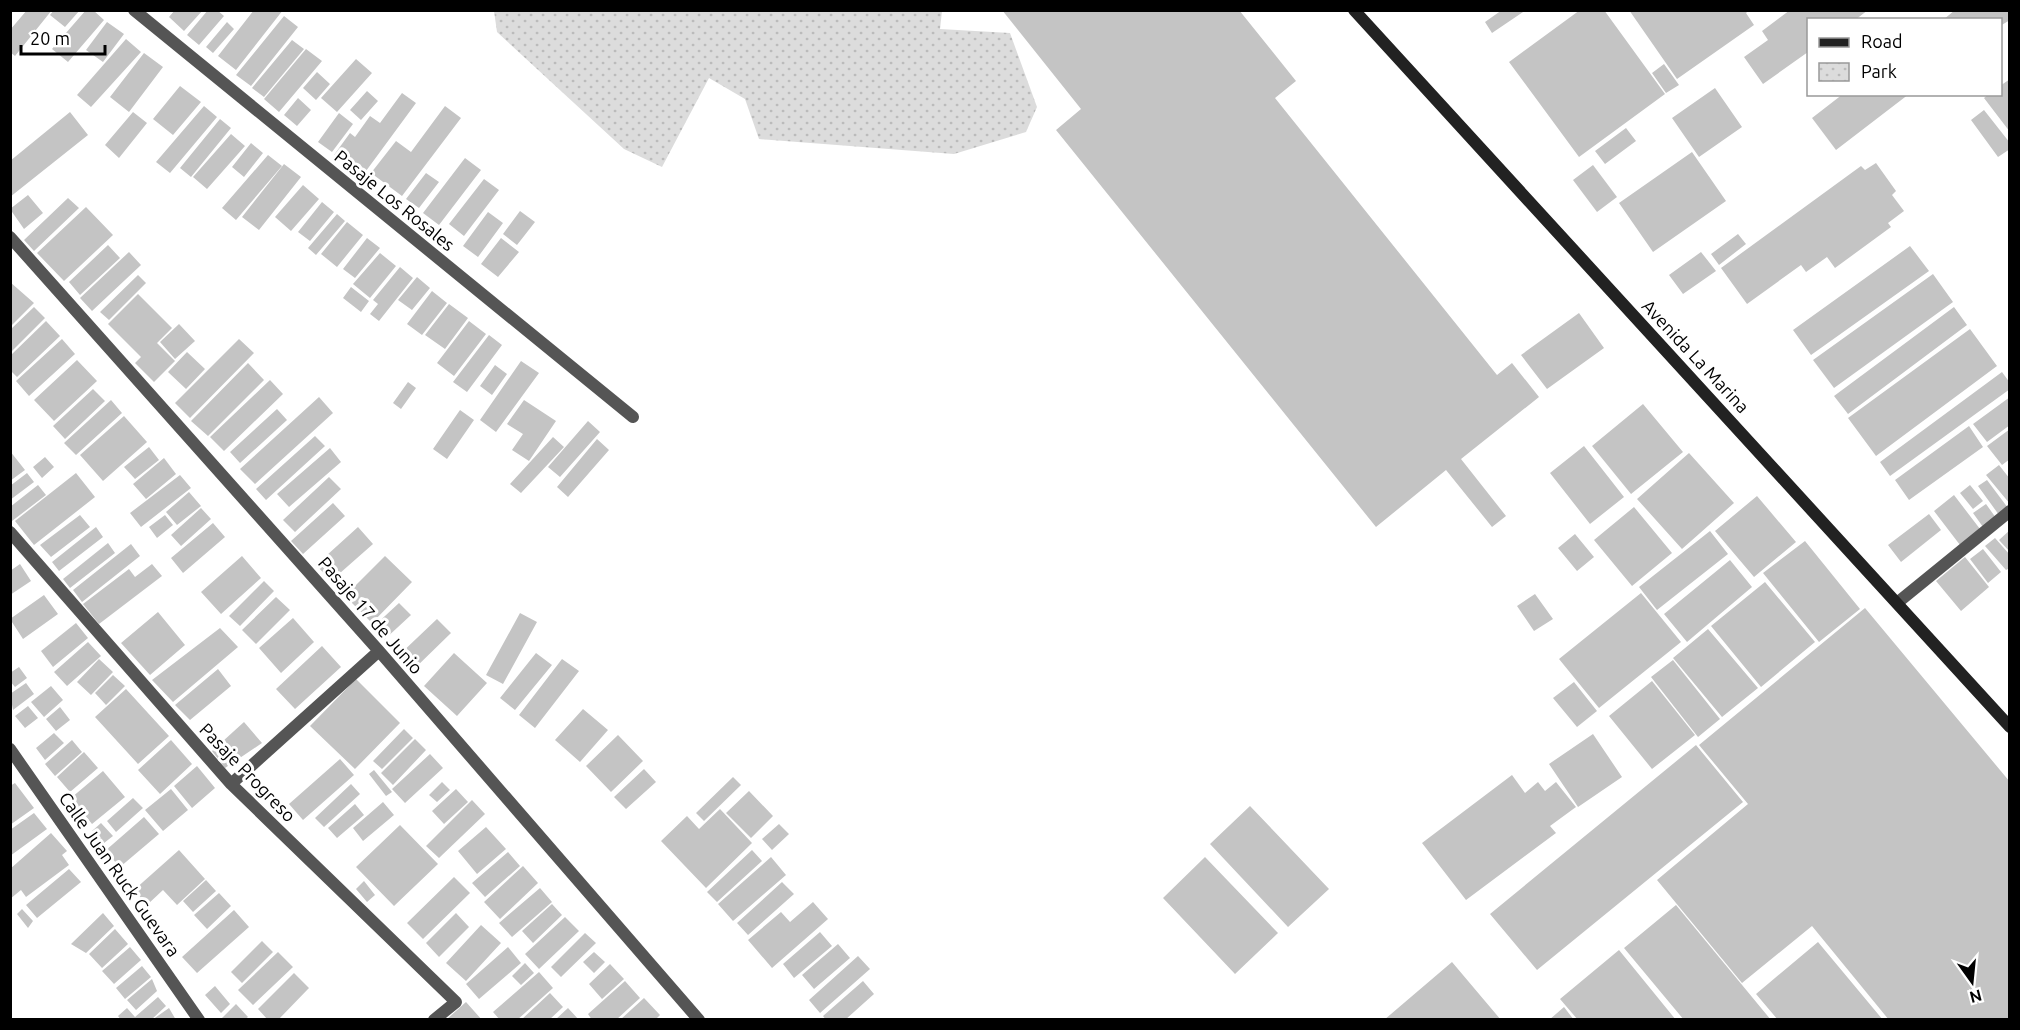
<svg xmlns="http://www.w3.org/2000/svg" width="2020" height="1030" font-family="Ubuntu,sans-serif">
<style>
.park{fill:url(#park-dots)}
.building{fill:#c4c4c4}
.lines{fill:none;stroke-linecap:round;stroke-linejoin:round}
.street{stroke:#555;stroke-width:12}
.secondary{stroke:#222;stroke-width:12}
.labels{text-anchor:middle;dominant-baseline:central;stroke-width:6;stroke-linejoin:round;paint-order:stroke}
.street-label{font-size:18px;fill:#000;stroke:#fff}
</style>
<defs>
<pattern id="park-dots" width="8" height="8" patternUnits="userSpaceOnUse" patternTransform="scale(1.5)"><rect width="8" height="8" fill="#dcdcdc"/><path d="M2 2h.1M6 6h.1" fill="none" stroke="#bbb" stroke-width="1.8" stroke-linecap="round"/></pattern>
</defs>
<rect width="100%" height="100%" fill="#fff"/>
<path class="park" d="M494,11H942L940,29L1010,33L1037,107L1026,132L954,154L759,139L745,99L709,78L662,167L624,149L497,32Z"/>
<path class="building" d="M27,10H52L15,56L10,52V30Z
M54,10H80L65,27L50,15Z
M86,10H93L104,20L68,62L52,49Z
M175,10H203L184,31L169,17Z
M208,10H217L224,16L199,45L187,35Z
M254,10H283L236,70L218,56Z
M1002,10H1239L1296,81L1275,98L1497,375L1512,363L1539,397L1461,459L1506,516L1492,527L1446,470L1376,527L1056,130L1081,109Z
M1502,10H1526L1492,33L1485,22Z
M1580,10H1604L1665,94L1579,157L1509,62Z
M1629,10H1749L1746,13L1754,25L1677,79Z
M1790,10H1868L1855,20H1808V52L1763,84L1744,57L1768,40L1762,31Z
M1955,10H2010V20L2000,26V20H1943Z
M284,16L298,27L251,86L236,75Z
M107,22L124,34L103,62L86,50Z
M227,22L234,29L213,53L206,47Z
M126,39L141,52L91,107L77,95Z
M292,40L304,49L264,97L252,88Z
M306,49L322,61L279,112L264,99Z
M144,53L163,67L129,112L110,97Z
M356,59L372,73L337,112L321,98Z
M1664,64L1679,85L1666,93L1652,73Z
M317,72L330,84L316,100L303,88Z
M2010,79V132L1984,98L1989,94H2000V86Z
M180,86L201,102L173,135L153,119Z
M1715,88L1742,127L1699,157L1672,118Z
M367,91L378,101L361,120L350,110Z
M402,93L416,103L366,171L351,160L347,165L334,155L350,133L355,137L370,116L380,123Z
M1843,94H1909L1836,150L1812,118Z
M298,98L311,110L297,126L284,115Z
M204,106L217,117L170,173L156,162Z
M445,106L461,118L402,196L371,173L396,141L411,152Z
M1984,110L2010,143V149L1998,157L1971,120Z
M70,112L88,135L10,197V161Z
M133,112L147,123L119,158L105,145Z
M339,113L353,124L332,152L318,142Z
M220,119L231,128L191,177L180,168Z
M1626,128L1636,141L1605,164L1595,151Z
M231,134L245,146L207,189L193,177Z
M251,143L263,153L244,177L232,167Z
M1692,152L1726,201L1653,252L1619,203Z
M268,155L282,166L236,220L222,208Z
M465,158L481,170L439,225L423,213Z
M1876,163L1896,191L1892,195L1904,211L1888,223L1891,227L1835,268L1827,257L1806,272L1801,265L1747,304L1721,268L1861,166L1865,170Z
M284,164L301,177L259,230L242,217Z
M1593,165L1617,197L1597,212L1573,180Z
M426,173L439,182L419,208L406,199Z
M484,179L499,190L464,236L449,224Z
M303,185L319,199L291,231L275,217Z
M28,195L43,213L24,229L10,209Z
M68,198L79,208L34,251L24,240Z
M322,202L334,212L310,241L298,232Z
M86,207L113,235L64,281L37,253Z
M520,211L535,222L517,245L503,234Z
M488,212L503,223L478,257L463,246Z
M337,214L345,221L316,255L308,248Z
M347,222L363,235L337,267L321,254Z
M1738,234L1746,244L1719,265L1711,254Z
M367,238L380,248L355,278L343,269Z
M501,238L519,252L498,277L481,264Z
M108,245L120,258L80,295L69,282Z
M1910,246L1929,271L1811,355L1793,330Z
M129,252L141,265L92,311L80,298Z
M1701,252L1716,271L1683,294L1669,275Z
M380,253L396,266L370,298L353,284Z
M400,267L413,278L379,321L370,314L378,304L373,300Z
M1933,274L1953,302L1834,388L1813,360Z
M138,275L146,283L109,320L100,312Z
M417,277L430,288L412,310L398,300Z
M10,282L34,303L10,327Z
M351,287L369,301L361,312L343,298Z
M432,291L447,303L422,335L407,324Z
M138,294L172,328L157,343L175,361L154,382L135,363L141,357L108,324Z
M449,304L468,318L445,349L425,335Z
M34,307L45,318L10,353V330Z
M1954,307L1967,325L1848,414L1834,396Z
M1579,313L1604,348L1547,389L1521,355Z
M46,321L60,336L17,377L10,370V356Z
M469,321L486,334L454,376L437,363Z
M179,324L195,341L175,359L160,342Z
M1970,329L1997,366L1876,456L1848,418Z
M489,335L502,345L467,392L453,382Z
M62,339L75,354L29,396L16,381Z
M239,339L254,353L190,418L175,403Z
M187,352L205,369L186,389L168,372Z
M77,360L97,381L54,421L34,400Z
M521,361L539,373L496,432L480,420Z
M248,363L264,380L208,436L191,421Z
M495,365L507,374L492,395L480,386Z
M2002,372L2010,383V389L1890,476L1880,462Z
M270,380L283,394L224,451L210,437Z
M408,382L416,388L401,409L393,403Z
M93,389L105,401L65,439L53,426Z
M319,397L333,413L255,484L240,469Z
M2010,397V425L1987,442L1973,424Z
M111,400L122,413L76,455L64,443Z
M524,400L556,421L529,461L512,450L523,434L507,424Z
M1643,404L1683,452L1631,494L1592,446Z
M277,409L287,420L240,463L230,452Z
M460,410L474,420L447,459L433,449Z
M124,416L147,442L103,481L80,455Z
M588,421L600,432L560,477L548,467Z
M1969,426L1983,447L1909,500L1895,480Z
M2010,429V459L2002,465L1987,446Z
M315,436L325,446L266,500L256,489Z
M553,437L564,447L521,493L510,484Z
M597,439L609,450L568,497L557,487Z
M1584,446L1624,497L1590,524L1550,473Z
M149,447L159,460L135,479L124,467Z
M330,448L341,462L289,507L277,494Z
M10,451L25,470L10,481Z
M1689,453L1734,503L1682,549L1637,499Z
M45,457L54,467L42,478L33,467Z
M164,458L176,474L146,499L133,484Z
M1999,465L2010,479V504L1986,475Z
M27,473L34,482L10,500V486Z
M76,473L95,497L34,545L15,521Z
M180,475L191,488L141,527L130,513Z
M329,477L341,489L295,532L283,520Z
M1987,480L2008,508L1999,515L1978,486Z
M38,485L46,495L12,521L10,507Z
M1970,485L1983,501L1973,509L1960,493Z
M189,492L201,506L177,525L166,512Z
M1954,495L1980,529L1960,545L1934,511Z
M1757,496L1796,542L1754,577L1715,531Z
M333,503L345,516L303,554L291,541Z
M1986,504L1996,518L1983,527L1973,513Z
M1634,507L1672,553L1632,586L1594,540Z
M201,508L211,519L181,546L171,535Z
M1929,514L1941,530L1901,562L1888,545Z
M80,515L90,527L51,557L40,545Z
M165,515L173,525L157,538L149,527Z
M213,523L225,537L183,573L171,558Z
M96,527L103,537L59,571L52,562Z
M358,527L373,544L331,581L316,565Z
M2010,530V552L1999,540Z
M1710,531L1728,554L1657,610L1639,587Z
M1575,534L1594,557L1577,571L1558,548Z
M1995,538L2010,555V568L2006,570L1985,546Z
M1805,541L1860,609L1819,642L1763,573Z
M108,543L115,553L70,588L63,579Z
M131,544L140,556L82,602L73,590Z
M1983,549L2001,572L1988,583L1970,559Z
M242,556L261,578L221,614L201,592Z
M385,556L412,582L372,623L345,596Z
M1965,557L1989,587L1961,611L1936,581Z
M1730,560L1752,587L1687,642L1664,614Z
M20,564L31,581L10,595V571Z
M152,564L162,576L99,624L83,604L129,569L135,577Z
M264,581L274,591L240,626L229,616Z
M1765,582L1815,642L1761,687L1711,626Z
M1641,593L1681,642L1599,708L1559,659Z
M1535,594L1553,619L1534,631L1517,606Z
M44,595L58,614L23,639L10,619Z
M276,597L290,610L256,644L242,630Z
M399,603L411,615L384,640L372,628Z
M1865,608L2010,782V1020H1889L1812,926L1742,983L1657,880L1748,804L1699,745Z
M158,612L185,645L150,675L121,643Z
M520,613L537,622L503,684L486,675Z
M293,618L314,642L281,673L259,648Z
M437,619L451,633L411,672L397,657Z
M76,623L88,638L53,667L41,651Z
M220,628L238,647L173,702L152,680Z
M1708,629L1758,688L1722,717L1673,658Z
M88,642L101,656L67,686L54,672Z
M322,646L341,667L295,709L276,689Z
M454,653L487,683L457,716L424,686Z
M536,653L552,665L515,710L500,698Z
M99,659L113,672L91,695L77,682Z
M562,659L579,671L535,728L519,715Z
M1673,660L1720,719L1698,737L1651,677Z
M19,667L27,678L15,687L10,681V673Z
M218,669L231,686L190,720L175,705Z
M113,675L125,686L106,705L95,693Z
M356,679L400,723L355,769L310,726Z
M1652,681L1695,735L1652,769L1609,716Z
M1574,682L1597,711L1577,727L1553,698Z
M26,683L34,694L13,710L10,694Z
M51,686L63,700L44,717L31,702Z
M126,689L169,736L138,764L95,717Z
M28,706L38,718L25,728L15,716Z
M60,707L70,720L56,731L46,719Z
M583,709L608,730L580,762L555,740Z
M244,722L262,743L225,768L212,751Z
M404,729L413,738L382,769L373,761Z
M54,733L64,743L45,760L36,748Z
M1593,734L1622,777L1578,807L1549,764Z
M618,735L643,761L611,792L586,766Z
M415,739L426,750L393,785L381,773Z
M72,740L82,752L55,776L45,764Z
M171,740L192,764L160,794L138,770Z
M1696,745L1743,802L1537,970L1490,914Z
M84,752L98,768L70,792L57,777Z
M430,754L443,768L405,803L392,789Z
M340,759L354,775L303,820L289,804Z
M197,766L215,788L192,808L174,786Z
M644,769L656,782L626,809L614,797Z
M374,770L392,792L386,796L369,774Z
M103,771L125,797L92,824L71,798Z
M1512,775L1525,793L1538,782L1545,791L1556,782L1576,807L1550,826L1556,833L1466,900L1422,843Z
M733,777L741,785L704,821L696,813Z
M442,782L450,790L437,802L429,795Z
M15,783L34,808L10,825V786Z
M351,784L360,794L324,827L315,818Z
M171,789L188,810L163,831L145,810Z
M456,789L468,802L444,824L432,811Z
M749,791L773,816L751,838L726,813Z
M133,798L143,808L116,832L107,821Z
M472,800L485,814L439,858L426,846Z
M383,802L394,815L363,841L353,828Z
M355,804L364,815L337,838L328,828Z
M1250,806L1329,889L1288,927L1210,844Z
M720,809L752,843L706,888L661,841L687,816L699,829Z
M34,813L47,829L10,856V830Z
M144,817L159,834L120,867L105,851Z
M101,823L113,836L104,843L92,831Z
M779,824L789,834L772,850L762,839Z
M400,825L438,864L394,906L356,867Z
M486,827L506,849L477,874L458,851Z
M51,833L67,851L62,855L69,865L26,897L21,890L10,899V869Z
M179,850L205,879L177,905L163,890L147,905L134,890Z
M752,850L762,861L717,902L707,892Z
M508,852L520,866L485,897L472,883Z
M771,857L786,875L733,921L718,904Z
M1205,857L1278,933L1235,974L1163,898Z
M523,866L538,883L500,919L484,902Z
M69,869L81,882L37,918L26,905Z
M454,877L470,893L423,939L407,923Z
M206,880L216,891L193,912L183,901Z
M364,881L375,895L367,902L356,889Z
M782,882L794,894L748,935L737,923Z
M540,888L552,902L512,937L499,923Z
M219,893L231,906L207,929L194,915Z
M813,902L828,919L772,968L748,940L781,912L790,922Z
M552,904L562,915L533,943L522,931Z
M1676,905L1771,1020H1684L1624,948Z
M22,909L33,921L28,928L17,914Z
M234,910L249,927L197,973L182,957Z
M103,913L114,926L86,953L71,944Z
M456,913L469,927L439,957L426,943Z
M565,917L579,931L539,969L525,954Z
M481,925L501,943L466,981L446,963Z
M115,929L128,944L102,968L89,954Z
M820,932L832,946L794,978L783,964Z
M585,933L596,943L561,977L551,967Z
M262,941L273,952L242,983L231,972Z
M1818,942L1883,1020H1778L1756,994Z
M838,944L850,958L814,989L802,975Z
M130,947L141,960L114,984L102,971Z
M508,947L521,963L479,999L466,984Z
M1619,950L1676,1020H1578L1560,999Z
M278,952L293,967L253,1005L238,990Z
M594,952L605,962L594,973L583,962Z
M858,956L870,969L820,1013L809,1000Z
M1452,962L1501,1020H1384Z
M525,963L534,973L521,985L512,976Z
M610,964L624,979L602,999L589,984Z
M142,966L151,977L125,999L116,988Z
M539,972L553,988L517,1020H500L493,1012Z
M294,973L309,988L278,1020H268L258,1009Z
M152,979L157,991L136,1010L127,1000Z
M625,981L640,998L616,1020H592L588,1014Z
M863,981L874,994L845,1020H826L823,1016Z
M215,986L230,1004L221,1013L205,995Z
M550,993L563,1007L549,1020H521Z
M158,997L166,1006L151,1020H121L118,1016L127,1008L135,1017Z
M644,998L660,1015L655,1020H620Z
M466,1002L482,1020H446Z
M236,1004L248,1017L244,1020H220Z
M1564,1007L1574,1020H1549Z
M169,1008L176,1020H152Z
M568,1008L579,1020H555Z"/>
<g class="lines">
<path class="street" d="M134,10L633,417
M10,237L379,651L699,1020
M10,532L231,784L456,1002L434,1020
M1897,603L2010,511
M10,749L199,1020
M231,784L379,651"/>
<path class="secondary" d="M1354,10L2010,727"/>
</g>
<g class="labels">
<g class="street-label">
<text transform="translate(395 200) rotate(39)">Pasaje Los Rosales</text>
<text transform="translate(1696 356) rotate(47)">Avenida La Marina</text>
<text transform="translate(371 615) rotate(49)">Pasaje 17 de Junio</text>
<text transform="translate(248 772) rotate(46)">Pasaje Progreso</text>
<text transform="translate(120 874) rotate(55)">Calle Juan Ruck Guevara</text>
</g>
</g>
<rect width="2020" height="1030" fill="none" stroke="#000000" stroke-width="24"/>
<rect x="1807" y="18" width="195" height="78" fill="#ffffff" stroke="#999999" stroke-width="1.5"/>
<rect x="1819" y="38" width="30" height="9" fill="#222222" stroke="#999999" stroke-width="1.5"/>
<text x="1861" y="48" font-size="18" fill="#000000">Road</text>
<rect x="1819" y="63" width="30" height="18" fill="url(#park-dots)" stroke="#999999" stroke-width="1.5"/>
<text x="1861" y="78" font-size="18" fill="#000000">Park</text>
<g transform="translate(1972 982) rotate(165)" stroke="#ffffff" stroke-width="4.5" paint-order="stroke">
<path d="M0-4.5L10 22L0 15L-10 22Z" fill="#000000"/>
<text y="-9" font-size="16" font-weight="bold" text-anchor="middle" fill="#000000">N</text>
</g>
<path d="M21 45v9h84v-9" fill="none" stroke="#000000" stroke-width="3"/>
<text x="30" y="45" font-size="18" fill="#000000" stroke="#ffffff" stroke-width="4.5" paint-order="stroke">20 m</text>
</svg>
